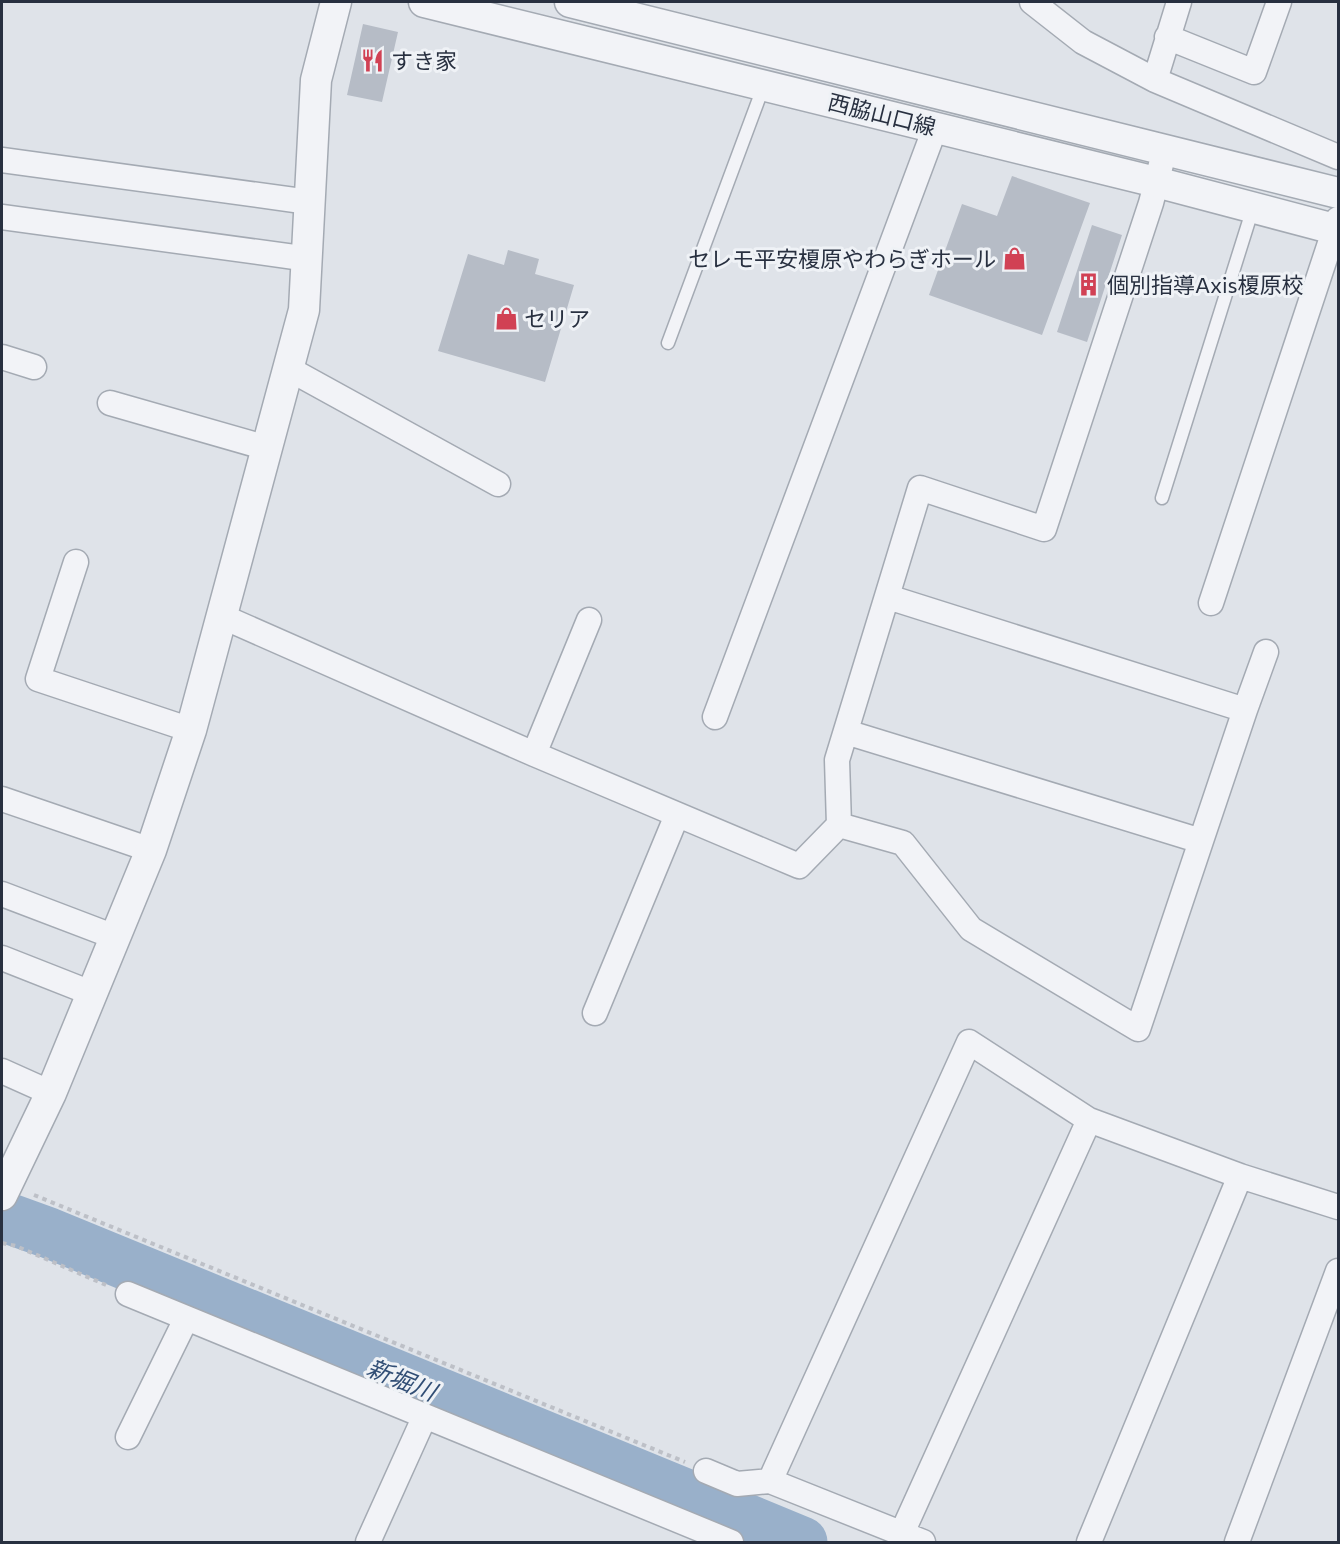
<svg xmlns="http://www.w3.org/2000/svg" width="1340" height="1544" font-family="Commissioner,'Noto Sans JP',sans-serif">
<style>
.lines{fill:none;stroke-linecap:round;stroke-linejoin:round}
.river{stroke:#99b0ca;stroke-width:51}
.building{fill:#b6bcc6}
.service-casing{stroke:#a4aab3;stroke-width:15}
.minor-casing{stroke:#a4aab3;stroke-width:27}
.tertiary-casing{stroke:#a4aab3;stroke-width:33}
.path{stroke:#bdc0c7;stroke-width:4;stroke-dasharray:4.5 4.5;stroke-linecap:butt}
.service{stroke:#f2f3f7;stroke-width:12}
.minor{stroke:#f2f3f7;stroke-width:24}
.tertiary{stroke:#f2f3f7;stroke-width:30}
.labels{text-anchor:middle;dominant-baseline:central;stroke-width:6;stroke-linejoin:round;paint-order:stroke}
.poi-label{font-size:22px;fill:#283040;stroke:#eff2f6;text-anchor:start}
.street-label{font-size:22px;fill:#283040;stroke:#eff2f6}
.water-label{font-size:24px;font-style:italic;fill:#314e75;stroke:#eff2f6}
</style>
<rect width="100%" height="100%" fill="#dfe3e9"/>
<g class="lines">
<path class="river" d="M2,1216L49,1233L802,1542"/>
</g>
<path class="building" d="M363,24L398,32L382,102L347,95Z
M1012,176L1090,203L1042,335L929,295L962,204L997,216Z
M1092,225L1122,235L1087,342L1057,332Z
M508,250L539,259L535,274L574,285L545,382L438,351L468,254L504,265Z"/>
<g class="lines">
<defs>
<path id="service" d="M668,343L764,85
M1162,498L1253,208"/>
<path id="minor" d="M1032,2L1083,42L1155,80L1338,157
M1167,37L1254,72L1279,2
M1155,80L1179,2
M2,160L309,202
M2,217L309,259
M2,357L34,367
M289,369L498,484
M110,403L267,448
M76,562L38,679L191,730
M888,597L1245,710L1266,652
M1211,603L1338,219
M221,616L534,754L799,866L839,825L837,760L920,488L1044,529L1151,203L1165,149
M715,717L935,128
M846,732L1201,841L1245,710
M534,754L589,620
M2,799L151,850
M839,825L903,843L971,929L1138,1029L1201,841
M2,894L115,937
M2,958L91,993
M595,1013L677,815
M2,1071L51,1093
M128,1294L731,1542
M128,1437L186,1319
M706,1471L737,1484L770,1481
M902,1533L1089,1120L1240,1176
M368,1542L424,1418
M923,1542L770,1481L969,1042L1089,1120
M1089,1542L1240,1176L1338,1207
M1237,1542L1338,1271"/>
<path id="tertiary" d="M424,2L1156,182L1338,230
M570,2L1338,193
M2,1195L51,1093L151,850L191,730L304,310L316,80L336,2"/>
</defs>
<use href="#service" class="service-casing"/>
<use href="#minor" class="minor-casing"/>
<use href="#tertiary" class="tertiary-casing"/>
<path class="path" d="M34,1195L685,1462
M2,1243L16,1246L106,1285"/>
<use href="#service" class="service"/>
<use href="#minor" class="minor"/>
<use href="#tertiary" class="tertiary"/>
</g>
<defs>
<symbol id="restaurant-bare" viewBox="-9 -9 18 18"><path d="M-5-6h1v4h1v-4h1v4h1v-4h1v5L-1.5 .5V6h-2V.5L-5-1ZM5-6V6H3V1.5H1.5Q1.5-4 5-6Z" fill="#d14154" stroke="#eff2f6" stroke-width="2.5" paint-order="stroke"/></symbol>
<symbol id="shop-bare" viewBox="-9 -9 18 18"><path d="M-5-2.5h2.3a2.7 3.5 0 0 1 5.4 0H5L5.5 6h-11ZM-1.5-2.5h3a1.5 2.3 0 0 0-3 0Z" fill="#d14154" stroke="#eff2f6" stroke-width="2.5" paint-order="stroke"/></symbol>
<symbol id="building-bare" viewBox="-9 -9 18 18"><path d="M-4-6H4V6H1V3H-1V6H-4ZM-2.5-4.3h1.7v1.8h-1.7ZM.8-4.3h1.7v1.8H.8ZM-2.5-1h1.7V.8h-1.7ZM.8-1h1.7V.8H.8Z" fill="#d14154" stroke="#eff2f6" stroke-width="2.5" paint-order="stroke"/></symbol>
</defs>
<g fill-rule="evenodd">
<use href="#restaurant-bare" x="356" y="44" width="33" height="33"/>
<use href="#shop-bare" x="998" y="242" width="33" height="33"/>
<use href="#building-bare" x="1072" y="268" width="33" height="33"/>
<use href="#shop-bare" x="490" y="302" width="33" height="33"/>
</g>
<g class="labels">
<g class="poi-label">
<text x="391" y="60">すき家</text>
<text x="996" y="258" text-anchor="end">セレモ平安榎原やわらぎホール</text>
<text x="1107" y="284">個別指導Axis榎原校</text>
<text x="524" y="318">セリア</text>
</g>
<g class="street-label">
<text transform="translate(882 114) rotate(14)">西脇山口線</text>
</g>
<g class="water-label">
<text transform="translate(402 1379) rotate(22)">新堀川</text>
</g>
</g>
<rect width="1340" height="1544" fill="none" stroke="#283040" stroke-width="6"/>
</svg>
